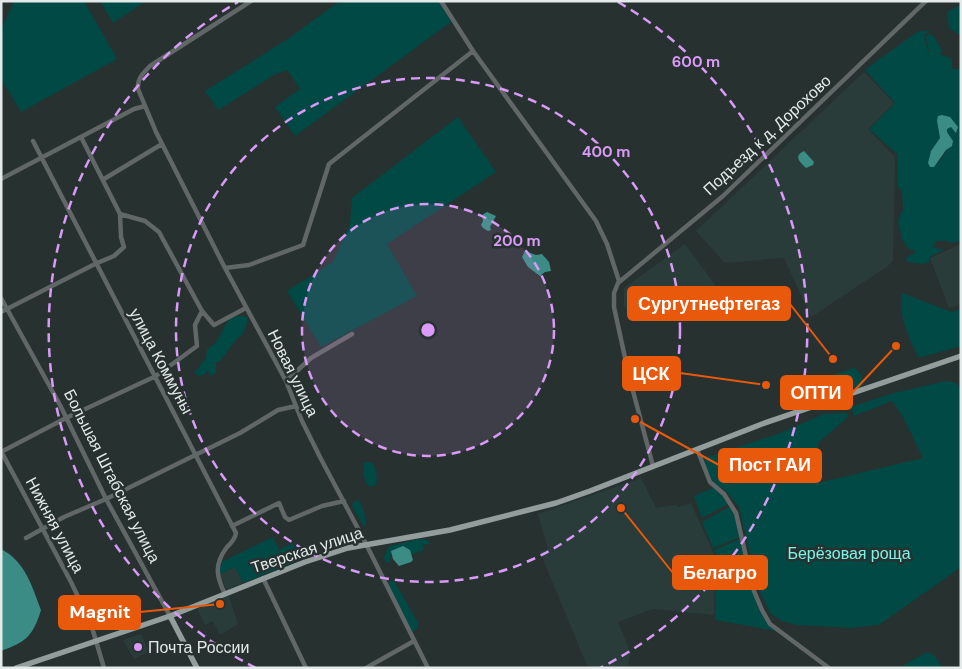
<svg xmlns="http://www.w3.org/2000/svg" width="962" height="669" font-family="'DM Sans',sans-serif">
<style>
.built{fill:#2a3c3a}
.green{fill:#004944;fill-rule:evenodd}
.water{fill:#3a8c85}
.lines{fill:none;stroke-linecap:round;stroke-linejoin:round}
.minor{stroke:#616666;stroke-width:4.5}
.major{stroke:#939d9c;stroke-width:5.5}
.ring{fill:none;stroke:#da9af7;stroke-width:2.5;stroke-dasharray:9 6}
.poi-dot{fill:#da9af7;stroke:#273130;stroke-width:2}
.labels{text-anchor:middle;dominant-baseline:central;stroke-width:5;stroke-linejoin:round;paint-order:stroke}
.street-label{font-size:16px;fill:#e4eae9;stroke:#273130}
.park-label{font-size:16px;fill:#7af3e7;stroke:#273130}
.poi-label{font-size:16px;fill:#e4eae9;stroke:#273130;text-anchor:start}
.centre{fill:#da9af7;stroke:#273130;stroke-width:2.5}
.ring-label{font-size:15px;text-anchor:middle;font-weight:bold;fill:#da9af7;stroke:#273130;stroke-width:5;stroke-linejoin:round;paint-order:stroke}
.leader{fill:none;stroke:#e8590c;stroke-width:2}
.callout-dot{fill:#e8590c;stroke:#273130;stroke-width:2}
.callout{fill:#e8590c;stroke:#e8590c;stroke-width:2}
.callout-label{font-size:18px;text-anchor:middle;font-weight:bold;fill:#fff}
</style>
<rect width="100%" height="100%" fill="#273130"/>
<path class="built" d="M864,72L894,103L868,129L895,157L893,260L888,266L811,317L784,258L725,263L696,231Z
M685,244L716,286L632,322L624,305V288Z
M961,244V304L949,308L930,258Z
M641,478L656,508L676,505L678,507L691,503L715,557L714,615L653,609L618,622L631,653L627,668H588L540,552L548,549L538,514Z
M235,567L243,583L227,590L219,574Z
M228,594L238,624L220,635L213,621L205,625L197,608Z
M141,634L149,651L134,659L123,640Z"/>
<path class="green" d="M14,1H84L117,59L21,112L1,79V30Z
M100,1H146L113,23Z
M340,1H439L451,22L295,136L275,107L300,89L287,70L274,75L218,110L205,91L286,40Z
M961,5V36L949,28L947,12Z
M919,31H931L924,35L928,52L929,51L926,38L927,35H933L942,50L940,54L952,59V69H961V236L958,242L952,243L947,241H936L933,247L944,250L929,257V262L923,264L907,262L906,258L916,252L907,248L902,239L898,221L903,209L902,191L898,187L897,154L869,129L895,103L865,70C882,56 901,44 919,31ZM937,121L958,127L951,126L947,129V132L953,141L938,163L929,157L940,137Z
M458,117L496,172L387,244L417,296L321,347L287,291L333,262L350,223L352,198Z
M902,293L952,312L961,309V346L919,358C910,341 897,313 902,293Z
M235,316H244L247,318V323L243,334L235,341L220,361L216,362V373L210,376L209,372L207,371L204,375L199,376L194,373L206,358L207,349C210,347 212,346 214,344C223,335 223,322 235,316Z
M854,368C860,371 864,379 862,386L826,399L821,388L822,378Z
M946,381L957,383L961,391V567L879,625L851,628L797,625L782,621L770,613L758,588L739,507L724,489L715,484L708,472L704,459L710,456L778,434L824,414L846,413L849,416L818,443V483L923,458L902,415L892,401L854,416L851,407L894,393Z
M371,462C376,466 377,476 377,482L374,486L369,487C364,480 362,472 364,463Z
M713,488L721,494L728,504L702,518L694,496Z
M357,500L359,501L364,511L366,525L364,527L352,506L353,502Z
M731,506L735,513L740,537L713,548L702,522Z
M273,537L279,550L293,543L300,560L243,583L235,567L218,575L221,562Z
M420,539L427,540L431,544H423L424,550L410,555H391L390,562L386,563C381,555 387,553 389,546Z
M740,539C748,571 753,606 776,631L715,620L716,557L714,550Z
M391,580L394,581L418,623L417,629L412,632L388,583Z
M927,652L934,655L943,668H899Z"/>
<path class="water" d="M942,115L950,117L958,127L956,133L951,127L947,129V132L953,141L952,146L946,150L934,167H930L928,163L931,151L940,138L937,121L938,116Z
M804,151L814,162L813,165L806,168C800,162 793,156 804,151Z
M487,212L496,216L490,227L491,230L488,231L483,228L481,225L483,221L482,215Z
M525,251L536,255L542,254L549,262L551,271L545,272L540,276L528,267L522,257Z
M403,546L410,550L413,560L411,562L399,566L393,559L391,551Z
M1,549C25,561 32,586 41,610C33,636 26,642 1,651Z"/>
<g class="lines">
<path class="minor" d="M251,1L150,66C143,73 137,79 138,89L156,132L225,268L286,381L302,421L321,459L363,538L428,668
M441,1L473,51L596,221L607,244L619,281
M33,141L236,533C235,540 231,543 227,547C214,564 216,576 225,594
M1,179L134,109L145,106
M104,179L162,144
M225,268L249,265L303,245L329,164L473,51
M1,298L60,405L106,499L170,616
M202,311L214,325L246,308
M1,312L95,264L114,256L124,247L121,237L120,214L81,137
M286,381L311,358L352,334
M697,449L710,482L724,494L736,513L754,591L762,610L770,624L829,668
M1,451L71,582L91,624L104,668
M1,452L66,418L156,376L197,346L195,325L202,311L159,232L145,221L120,214
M653,466L629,376L614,307V293L618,283L723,196L926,1
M232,526L279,503L285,517L289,520L322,506L344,501
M26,538L64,517L106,499L240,433L278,410L296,406
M263,578L306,668
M366,668L414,641"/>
<path class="major" d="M170,616L197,668
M16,668L170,616L305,562L348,548L450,530L556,503L590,491L762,424L961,356"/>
</g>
<circle cx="428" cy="330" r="126" fill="#da9af7" fill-opacity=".12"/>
<g class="ring">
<circle cx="428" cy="330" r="126"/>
<circle cx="428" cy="330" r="252"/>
<path d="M256 668A379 379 0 0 1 238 2M618 2A379 379 0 0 1 600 668"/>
</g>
<circle class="poi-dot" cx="138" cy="647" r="5"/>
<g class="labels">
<g class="street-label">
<text transform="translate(767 135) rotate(-43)">Подъезд к д. Дорохово</text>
<text transform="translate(161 361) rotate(62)">улица Коммуны</text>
<text transform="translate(293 373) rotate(64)">Новая улица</text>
<text transform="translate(112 476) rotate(63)">Большая Штабская улица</text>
<text transform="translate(55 525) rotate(62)">Нижняя улица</text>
<text transform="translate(307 550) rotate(-18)">Тверская улица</text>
</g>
<g class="park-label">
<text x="849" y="553">Берёзовая роща</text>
</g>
<g class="poi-label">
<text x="148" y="647">Почта России</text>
</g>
</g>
<circle cx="428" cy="330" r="8" class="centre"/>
<g class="ring-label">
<text x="696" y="67">600 m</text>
<text x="606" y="157">400 m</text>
<text x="517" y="246">200 m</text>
</g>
<path class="leader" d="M833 359L790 304M766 385L680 373M896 346L852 393M635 419L719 465M621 508L673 573M220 604L140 612"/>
<g class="callout-dot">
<circle cx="833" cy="359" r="5"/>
<circle cx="766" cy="385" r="5"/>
<circle cx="896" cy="346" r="5"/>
<circle cx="635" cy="419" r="5"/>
<circle cx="621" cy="508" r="5"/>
<circle cx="220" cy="604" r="5"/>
</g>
<g class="callout">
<rect x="628" y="287" width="162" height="33" rx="5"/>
<rect x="623" y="357" width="57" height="33" rx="5"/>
<rect x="781" y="376" width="71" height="33" rx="5"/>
<rect x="719" y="449" width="102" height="33" rx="5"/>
<rect x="673" y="556" width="94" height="33" rx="5"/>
<rect x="59" y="596" width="81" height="33" rx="5"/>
</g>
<g class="callout-label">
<text x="709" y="310">Сургутнефтегаз</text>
<text x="651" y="380">ЦСК</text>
<text x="816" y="399">ОПТИ</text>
<text x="770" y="471">Пост ГАИ</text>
<text x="720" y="579">Белагро</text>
<text x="100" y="618">Magnit</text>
</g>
<rect width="962" height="669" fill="none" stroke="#e4eae9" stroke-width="5"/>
</svg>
